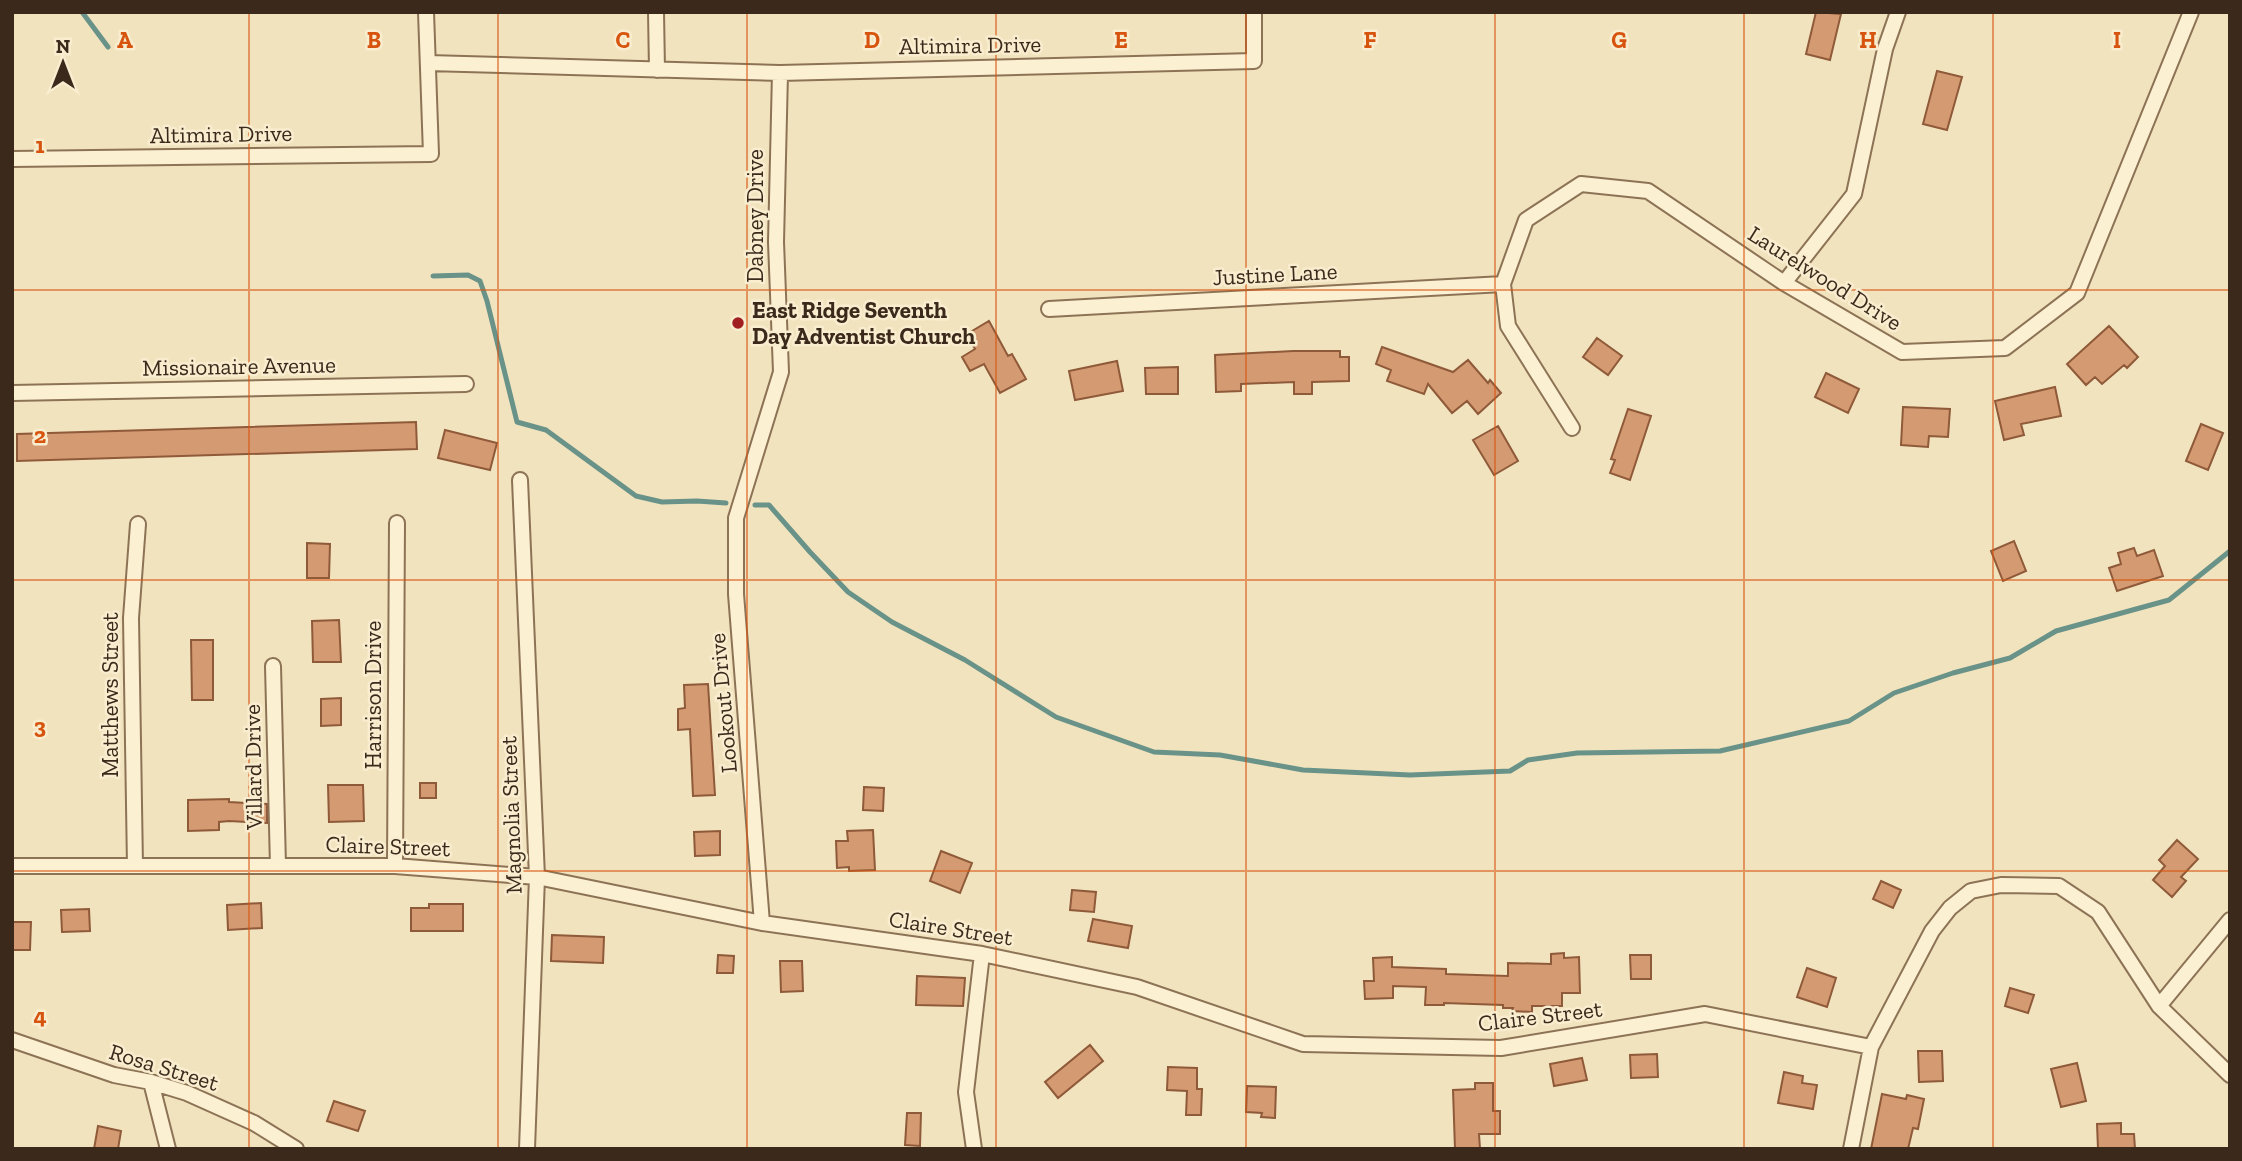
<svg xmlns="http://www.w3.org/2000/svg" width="2242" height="1161" font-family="'Zilla Slab',serif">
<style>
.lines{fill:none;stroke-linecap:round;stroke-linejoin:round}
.stream{stroke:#699388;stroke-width:5}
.building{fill:#d49a71;stroke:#8f5a39;stroke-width:2}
.minor-casing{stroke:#8d7355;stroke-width:18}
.minor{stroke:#fcf0d3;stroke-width:14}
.grid{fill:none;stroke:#d7540e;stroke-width:2;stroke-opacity:0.55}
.poi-dot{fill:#a21f21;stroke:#f9edcf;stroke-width:2.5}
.labels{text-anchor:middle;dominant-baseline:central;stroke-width:5;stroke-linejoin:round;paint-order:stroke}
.street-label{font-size:23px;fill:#3b2a1b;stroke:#f9edcf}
.poi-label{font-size:23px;font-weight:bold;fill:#3b2a1b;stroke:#f9edcf;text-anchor:start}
.grid-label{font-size:23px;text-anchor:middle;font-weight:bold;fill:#d7540e;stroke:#f9edcf;stroke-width:5;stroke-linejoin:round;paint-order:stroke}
</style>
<rect width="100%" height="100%" fill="#f2e3bf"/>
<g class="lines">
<path class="stream" d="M82,12L108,47
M433,276L468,275L480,281L487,301L517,422L546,430L636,496L662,502L697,501L726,503
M755,505H769L810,552L848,592L892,622L965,660L1056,717L1154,752L1220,755L1303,770L1410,775L1510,771L1528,760L1577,753L1720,751L1849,721L1894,693L1953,673L2010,658L2056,631L2169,600L2230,551"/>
</g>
<path class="building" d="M1816,12L1841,14L1830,60L1806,54Z
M1937,71L1962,77L1947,130L1923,124Z
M989,321L1008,356L1012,354L1026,379L1000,393L984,364L970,371L962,357L975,349L967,334Z
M2109,326L2138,357L2127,368L2124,365L2102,384L2095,377L2086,385L2067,364Z
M1597,338L1622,356L1608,375L1583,357Z
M1382,347L1453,372L1468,360L1488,383L1490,380L1501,393L1478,414L1467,401L1452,413L1428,384L1424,394L1387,381L1391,370L1376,364Z
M1293,351H1340V357H1349V381L1312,382V394H1294V382L1241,384V391L1216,392L1215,355Z
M1117,361L1123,391L1075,400L1069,371Z
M1178,367V394H1146L1145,368Z
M1826,373L1859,389L1848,413L1815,397Z
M2055,387L2061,416L2021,424L2024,435L2004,440L1995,401Z
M1903,407L1950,409L1948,437L1929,436L1928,447L1901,445Z
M1628,409L1651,416L1630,480L1610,473L1615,460L1611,459Z
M416,422L417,449L17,461V434Z
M2201,424L2223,433L2208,470L2186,461Z
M1498,426L1518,461L1494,475L1473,440Z
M445,430L497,443L490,470L438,458Z
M2014,541L2026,571L2003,581L1991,551Z
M307,543L330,544L329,578H307Z
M2134,548L2137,556L2154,550L2163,576L2117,591L2109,568L2121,564L2118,553Z
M339,620L341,662H313L312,621Z
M191,640H213V700H192Z
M708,684L715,795L693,796L690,729L678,730V709L685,708L684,685Z
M341,698V725L321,726V699Z
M420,783H436V798H420Z
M328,785H363L364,821L329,822Z
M864,787L884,788L883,811L863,810Z
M229,799V802L267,804V823L229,821L219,822V830L188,831V800Z
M873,830L875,870L849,871V867L837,868L836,841H848L847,831Z
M720,831V855L695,856L694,832Z
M2177,840L2198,859L2181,877L2186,881L2172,897L2153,880L2165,866L2159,860Z
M941,851L972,863L960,893L930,881Z
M1881,881L1901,890L1893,908L1873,899Z
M1072,890L1096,892L1094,912L1070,910Z
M261,903L262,928L228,930L227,905Z
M429,904H463V931H411V908H429Z
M89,909L90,931L62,932L61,910Z
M1093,919L1132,926L1128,948L1088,941Z
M12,922H31L30,950H12Z
M552,935L604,937L603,963L551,961Z
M1564,953V958L1579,957L1580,993H1562V1006H1532V1012L1512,1011L1513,1008H1503V1005L1444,1003V1005H1425L1426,987L1393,986V998L1365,999L1364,981H1374L1373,958L1392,957V967L1446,969V974L1508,976V963L1551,964V954Z
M718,955L734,956L733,973H717Z
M1630,955H1651V979H1631Z
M780,961H802L803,991L781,992Z
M1807,968L1836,978L1827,1007L1797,997Z
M917,976L965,978L963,1006L916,1005Z
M2010,988L2034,995L2028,1013L2005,1006Z
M1090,1045L1103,1061L1058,1098L1045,1082Z
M1918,1051H1942L1943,1081L1919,1082Z
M1657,1054L1658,1077L1631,1078L1630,1055Z
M1582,1058L1587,1080L1554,1086L1550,1064Z
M2077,1063L2086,1101L2061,1107L2051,1069Z
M1168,1067L1197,1068V1089H1202L1201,1115H1186L1187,1091L1167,1090Z
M1784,1072L1803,1076L1802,1083L1817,1085L1813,1109L1778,1103Z
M1475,1083H1493V1111H1500V1134H1479L1480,1149H1455L1453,1090L1475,1089Z
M1247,1086L1276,1087L1275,1118L1261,1117L1262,1113L1246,1112Z
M1882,1094L1906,1099L1907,1095L1924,1099L1918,1129L1913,1128L1908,1149H1871Z
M334,1101L365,1111L358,1131L327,1121Z
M907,1113H921L920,1146L905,1145Z
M2121,1123V1134H2134L2135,1149H2098L2097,1124Z
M98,1126L121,1131L118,1149H94Z"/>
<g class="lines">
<defs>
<path id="minor" d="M656,12L657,70
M428,63L780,73L1254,61V12
M12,159L431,154L426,12
M1784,283L1854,194L1885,49L1898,12
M1049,309L1503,284
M12,393L466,384
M1572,428L1508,326L1503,284L1526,220L1581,184L1648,191L1784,283L1902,352L2005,348L2077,293L2191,12
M520,480L537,877L527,1149
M273,666L278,866
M12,866H395L537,877L762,923L982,954L1137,987L1303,1044L1501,1048L1705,1014L1871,1047
M135,866L131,618L138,524
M395,866L397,523
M762,923L736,594V518L781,372L776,242L780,73
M2159,1006L2230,920
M12,1040L114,1075L151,1082L187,1093L254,1123L296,1149
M151,1082L168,1149
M974,1149L966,1092L982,954
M1851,1149L1871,1047L1932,931L1950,908L1971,891L2001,885L2059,886L2098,912L2159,1006L2230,1075"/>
</defs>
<use href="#minor" class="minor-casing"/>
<use href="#minor" class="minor"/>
</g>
<path class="grid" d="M249,12V1149M498,12V1149M747,12V1149M996,12V1149M1246,12V1149M1495,12V1149M1744,12V1149M1993,12V1149M12,290H2230M12,580H2230M12,871H2230"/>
<circle class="poi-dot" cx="738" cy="323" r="7"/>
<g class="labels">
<g class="street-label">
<text transform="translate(970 45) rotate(-1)">Altimira Drive</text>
<text transform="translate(221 134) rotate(-1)">Altimira Drive</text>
<text transform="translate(755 216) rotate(-90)">Dabney Drive</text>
<text transform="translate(1275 274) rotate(-3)">Justine Lane</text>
<text transform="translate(1825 278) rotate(32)">Laurelwood Drive</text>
<text transform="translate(239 366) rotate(-1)">Missionaire Avenue</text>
<text transform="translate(110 695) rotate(-90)">Matthews Street</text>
<text transform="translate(373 695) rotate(-90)">Harrison Drive</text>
<text transform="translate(723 703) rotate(-95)">Lookout Drive</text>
<text transform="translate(253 767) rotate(-91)">Villard Drive</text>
<text transform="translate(511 815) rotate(-92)">Magnolia Street</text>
<text transform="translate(388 846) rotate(2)">Claire Street</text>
<text transform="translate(951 928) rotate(9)">Claire Street</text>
<text transform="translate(1540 1016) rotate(-7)">Claire Street</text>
<text transform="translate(164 1067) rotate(17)">Rosa Street</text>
</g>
<g class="poi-label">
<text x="752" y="310">East Ridge Seventh<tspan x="752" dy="26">Day Adventist Church</tspan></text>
</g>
</g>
<g class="grid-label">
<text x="125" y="48">A</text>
<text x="374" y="48">B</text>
<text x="623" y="48">C</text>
<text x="872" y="48">D</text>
<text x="1121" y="48">E</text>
<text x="1370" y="48">F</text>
<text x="1619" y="48">G</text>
<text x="1868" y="48">H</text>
<text x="2117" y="48">I</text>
<text x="40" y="153">1</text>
<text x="40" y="443">2</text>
<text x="40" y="734">3</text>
<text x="40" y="1024">4</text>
</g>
<rect width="2242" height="1161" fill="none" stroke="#3b2a1b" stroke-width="28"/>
<g transform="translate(63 63)" stroke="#f9edcf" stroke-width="5" paint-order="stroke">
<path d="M0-5L12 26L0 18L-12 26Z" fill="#3b2a1b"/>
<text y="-10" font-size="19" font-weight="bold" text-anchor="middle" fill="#3b2a1b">N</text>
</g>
</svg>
